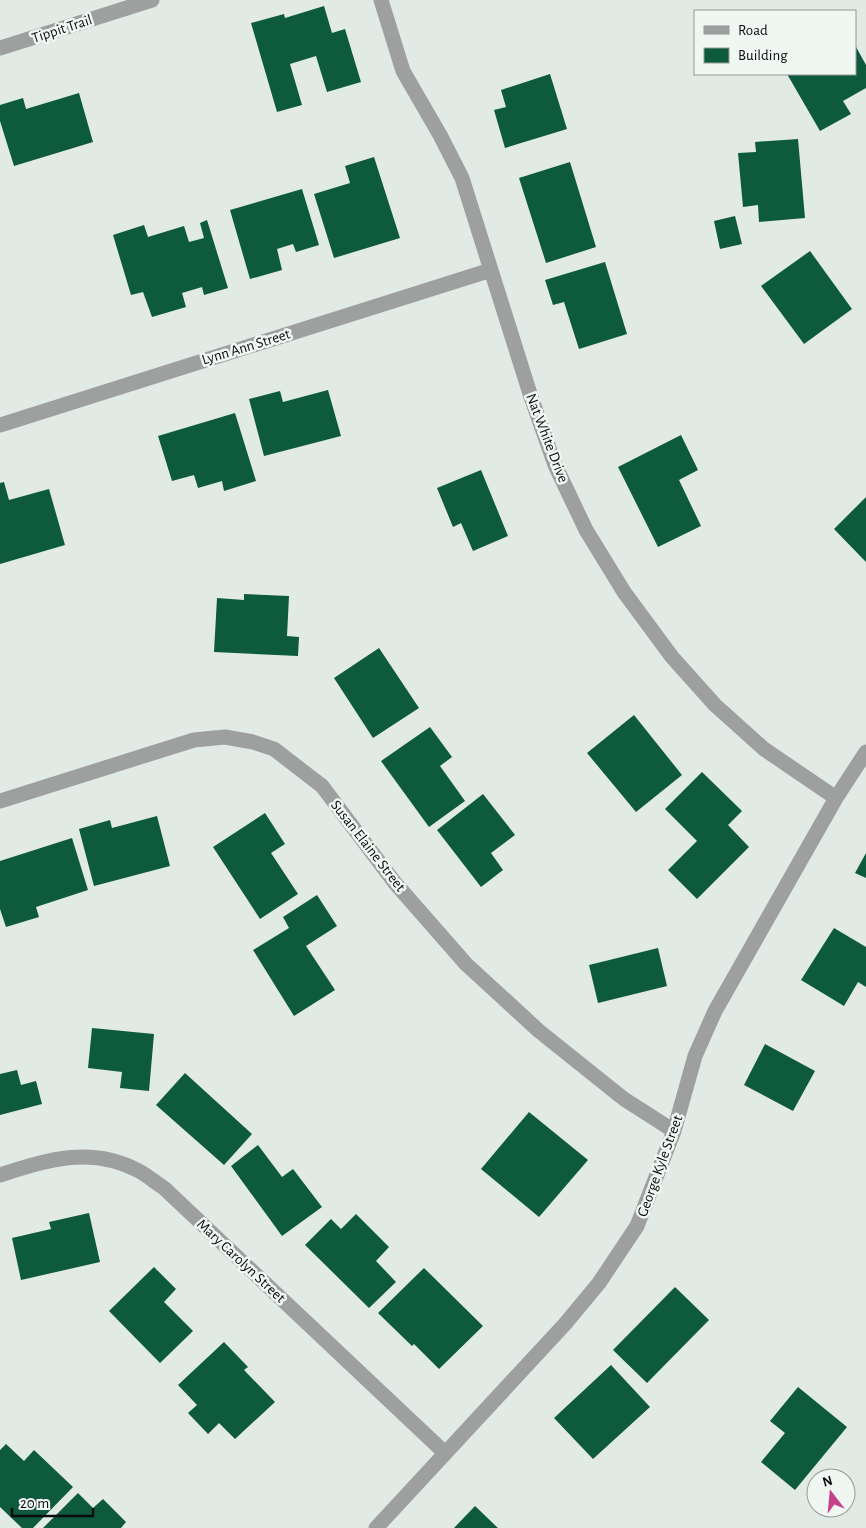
<svg xmlns="http://www.w3.org/2000/svg" width="866" height="1528" font-family="'Alegreya Sans',sans-serif">
<style>
.building{fill:#0d5a3f}
.lines{fill:none;stroke-linecap:round;stroke-linejoin:round}
.minor{stroke:#9da09e;stroke-width:15}
.labels{text-anchor:middle;dominant-baseline:central;stroke-width:5;stroke-linejoin:round;paint-order:stroke}
.street-label{font-size:15px;fill:#0a0c0b;stroke:#f0f7f3}
</style>
<rect width="100%" height="100%" fill="#e2eae6"/>
<path class="building" d="M324,6L332,33L345,29L361,82L327,92L316,56L290,64L302,105L277,112L251,23L284,14L285,18Z
M855,45L866,65V88L843,101L851,114L820,131L787,74H855Z
M550,74L567,129L505,148L494,110L506,107L501,90Z
M79,93L93,142L14,166L0,121V105L23,98L26,109Z
M798,139L805,218L759,222L758,205L743,207L738,153L756,152L755,142Z
M374,157L400,238L334,258L314,194L350,183L345,166Z
M570,162L596,247L546,263L519,178Z
M302,189L319,245L296,252L293,244L277,249L282,270L250,279L230,210Z
M735,216L742,244L720,249L714,221Z
M207,220L228,288L204,295L202,287L182,293L186,307L152,317L143,292L131,295L113,235L144,225L148,237L184,226L189,242L204,238L200,223Z
M810,251L852,309L804,344L761,286Z
M605,262L627,334L579,349L564,302L553,305L545,280Z
M328,390L341,436L264,456L249,399L280,391L283,402Z
M235,413L256,481L224,491L222,481L198,488L194,475L172,481L158,436Z
M681,435L698,470L679,480L701,526L658,547L618,467Z
M481,470L508,536L473,551L461,523L453,527L437,488Z
M4,482L9,500L49,489L65,545L0,564V483Z
M866,497V562L834,529Z
M244,594L289,596L287,636L299,637L298,656L214,652L217,598L244,600Z
M379,648L419,708L373,738L334,678Z
M634,715L682,775L636,812L587,753Z
M430,727L452,757L440,766L465,801L429,827L381,761Z
M702,772L742,811L728,825L749,847L697,899L668,870L697,841L665,809Z
M483,794L515,835L491,853L503,870L481,887L437,830Z
M265,813L285,844L271,853L298,894L260,919L213,847Z
M157,816L170,866L94,886L79,829L110,820L112,828Z
M72,838L88,890L36,907L39,917L6,927L0,909V861Z
M866,853V878L855,873Z
M317,895L337,926L306,946L335,990L294,1016L253,950L289,928L283,917Z
M834,928L866,947V987L858,982L844,1006L801,980Z
M658,948L667,986L598,1003L589,965Z
M92,1028L154,1034L149,1091L120,1088L122,1072L88,1068Z
M765,1044L815,1071L793,1111L744,1085Z
M17,1070L21,1085L36,1081L42,1104L0,1115V1074Z
M185,1073L252,1134L224,1165L156,1105Z
M529,1112L588,1160L539,1217L481,1169Z
M258,1145L282,1177L293,1169L322,1207L282,1236L231,1166Z
M89,1213L100,1262L21,1280L12,1238L51,1229L49,1222Z
M356,1214L389,1247L376,1261L396,1282L369,1308L305,1245L331,1219L341,1229Z
M154,1267L176,1289L164,1302L193,1331L160,1363L109,1311Z
M424,1268L483,1326L439,1369L414,1344L412,1346L378,1313Z
M675,1287L709,1320L647,1383L613,1350Z
M224,1342L248,1367L244,1370L275,1402L235,1439L219,1423L208,1434L188,1413L197,1405L178,1385Z
M611,1365L650,1407L593,1459L554,1418Z
M798,1387L847,1427L795,1490L761,1462L785,1433L770,1421Z
M6,1444L24,1461L34,1450L73,1487L33,1528H22L0,1507V1450Z
M78,1493L93,1508L103,1499L126,1522L121,1528H43Z
M475,1506L498,1528H454Z"/>
<g class="lines">
<path class="minor" d="M381,0L403,71L440,135L462,178L531,397L555,465L586,530L624,592L672,657L715,705L764,749L836,798
M0,48L152,0
M0,425L491,270
M0,801L194,740L225,737L253,742L274,749L322,786L395,883L466,964L539,1031L624,1099L674,1131
M0,1175C47,1160 91,1145 139,1171C148,1176 156,1183 164,1188L445,1453
M376,1528L565,1324L599,1283L637,1226L674,1131L695,1056L715,1011L836,798L866,752"/>
</g>
<g class="labels">
<g class="street-label">
<text transform="translate(62 29) rotate(-18)">Tippit Trail</text>
<text transform="translate(246 347) rotate(-17)">Lynn Ann Street</text>
<text transform="translate(547 438) rotate(69)">Nat White Drive</text>
<text transform="translate(368 846) rotate(52)">Susan Elaine Street</text>
<text transform="translate(660 1166) rotate(-70)">George Kyle Street</text>
<text transform="translate(241 1261) rotate(43)">Mary Carolyn Street</text>
</g>
</g>
<rect x="694" y="10" width="162" height="65" fill="#f0f7f3" stroke="#949996"/>
<rect x="704" y="26" width="25" height="8" fill="#9da09e" stroke="#949996"/>
<text x="738" y="35" font-size="15" fill="#0a0c0b">Road</text>
<rect x="704" y="48" width="25" height="15" fill="#0d5a3f" stroke="#949996"/>
<text x="738" y="60" font-size="15" fill="#0a0c0b">Building</text>
<g transform="translate(831 1493) rotate(344)"><circle r="24" fill="#f0f7f3" stroke="#949996"/>
<path d="M0-4L9 19L0 12L-9 19Z" fill="#c4438c"/>
<text y="-8" font-size="14" font-weight="bold" text-anchor="middle" fill="#0a0c0b">N</text>
</g>
<path d="M12 1508v8h81v-8" fill="none" stroke="#0a0c0b" stroke-width="2.5"/>
<text x="20" y="1508" font-size="15" fill="#0a0c0b" stroke="#f0f7f3" stroke-width="4" paint-order="stroke">20 m</text>
</svg>
